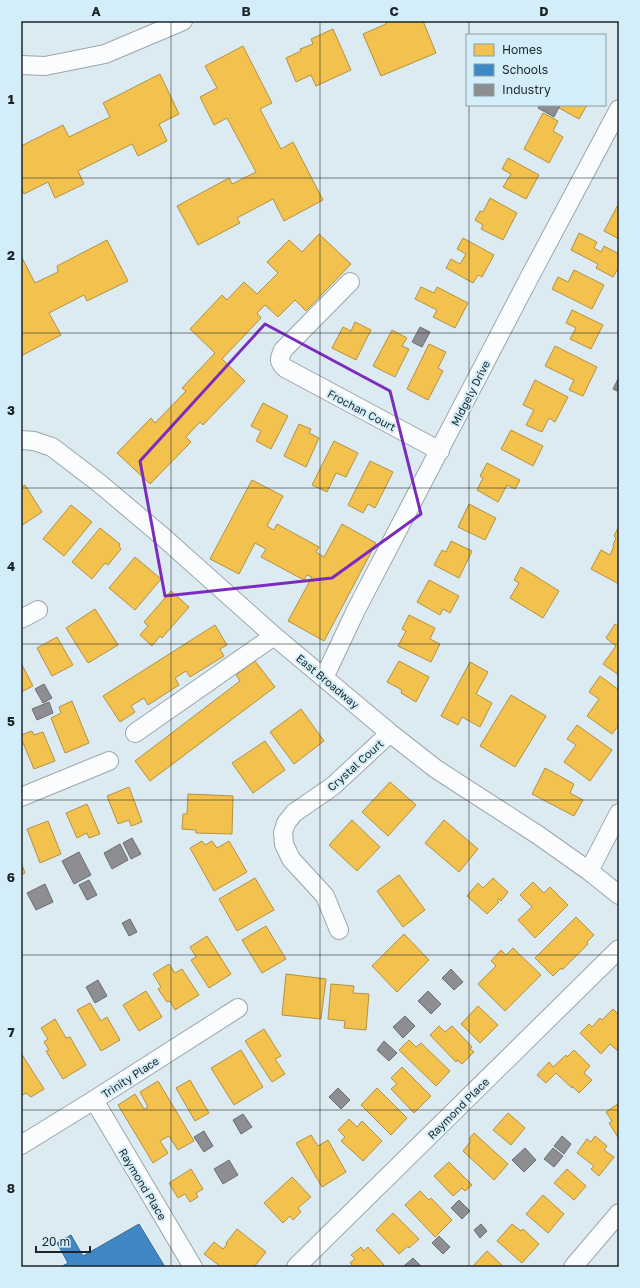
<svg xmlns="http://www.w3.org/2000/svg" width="640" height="1288" font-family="'Golos Text',sans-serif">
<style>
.homes{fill:#f2c14e;stroke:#b29243}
.schools{fill:#3f88c5;stroke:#346a96}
.industry{fill:#8d8d92;stroke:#6b6e73}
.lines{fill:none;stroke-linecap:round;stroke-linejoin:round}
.street-casing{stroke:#9ca6ac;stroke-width:20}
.street{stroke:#fafcfd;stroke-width:18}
.marked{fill:none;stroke:#7b2cbf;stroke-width:3;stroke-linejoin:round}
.grid{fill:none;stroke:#1c252a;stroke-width:1;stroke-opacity:0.55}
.labels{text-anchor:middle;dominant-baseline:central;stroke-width:4;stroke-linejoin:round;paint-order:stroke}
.street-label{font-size:11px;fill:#1c252a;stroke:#d4eef9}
.neatline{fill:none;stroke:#1c252a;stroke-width:1.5}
.grid-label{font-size:13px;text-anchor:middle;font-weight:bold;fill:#1c252a}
</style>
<rect width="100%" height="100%" fill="#dceaf1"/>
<path class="homes" d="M385,21H423L436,53L381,76L363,34L386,24Z
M333,29L351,70L316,86L311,75L296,82L286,58L301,51L300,49L313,44L311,39Z
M243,46L272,103L260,109L281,149L293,142L323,200L284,221L273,199L237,218L240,223L198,245L177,206L229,178L232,184L256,172L227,118L214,125L200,97L217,88L205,66Z
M160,74L179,114L159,124L167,141L138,156L132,144L78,171L84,184L55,198L48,182L24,194L21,187V146L63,125L69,137L110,117L103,103Z
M560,105H587L579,119L559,108Z
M543,113L558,121L553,131L563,137L549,163L524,149Z
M508,158L539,175L526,199L503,187L511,174L502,169Z
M490,198L517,213L503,240L481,229L483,225L475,220L480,211L483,212Z
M619,203V239L604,231Z
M579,233L597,242L594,248L601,252L604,246L619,254V271L617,270L613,277L596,268L598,264L571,250Z
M319,234L351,264L306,311L295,300L278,317L265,305L257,313L261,318L222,359L245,381L203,425L200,422L186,437L191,442L150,484L117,453L151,418L155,423L186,391L182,388L215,353L190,329L222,295L227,300L244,282L257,294L278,273L267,262L289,240L302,252Z
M463,238L494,255L482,277L478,275L473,283L446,268L451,259L460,264L466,254L457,249Z
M107,240L128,281L87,301L84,295L49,313L61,335L21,356V256L35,283L58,272L57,266Z
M574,270L604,285L592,309L552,289L558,277L568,282Z
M421,287L434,293L437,287L468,303L455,328L433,317L437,310L415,299Z
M572,310L603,325L591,349L570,339L576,328L566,323Z
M355,322L371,330L356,360L332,348L343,327L351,331Z
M392,330L407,338L402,346L409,349L395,377L373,366Z
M429,344L446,352L438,368L443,371L428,400L407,389Z
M555,346L597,367L583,396L569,390L574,380L545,366Z
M535,380L568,397L555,422L549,418L542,432L526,425L534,410L523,405Z
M263,403L288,416L271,449L256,441L261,431L251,426Z
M299,424L311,429L309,433L319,438L306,467L284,456Z
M511,430L543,446L533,466L501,449Z
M334,441L358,453L346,477L336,473L327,492L312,485Z
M370,461L393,472L375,508L368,504L363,513L348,505Z
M487,463L520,480L515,489L507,485L498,502L477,490L483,478L480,476Z
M252,480L283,496L267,526L274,530L277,524L319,547L316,552L324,557L342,524L376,543L324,641L288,621L312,577L307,575L304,580L261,557L266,549L255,543L239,574L210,559Z
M25,485L42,512L21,526V487Z
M469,504L496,518L485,540L458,527Z
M71,505L92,522L64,556L43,539Z
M619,526V584L591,569L601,550L610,555L614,546L613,545L616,538L614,536Z
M100,528L120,544L119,546L121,549L108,565L105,563L92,579L72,562Z
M451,541L472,551L459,578L434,565L442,550L446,552Z
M135,557L161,579L135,610L109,588Z
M521,567L559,591L543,618L510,598L519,583L514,580Z
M429,580L459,596L450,613L443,609L440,615L417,602Z
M171,591L189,607L162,638L160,636L152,646L140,635L148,626L144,622Z
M95,609L118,645L88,663L66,628Z
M409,615L435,628L430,639L440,644L431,662L398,646L406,631L402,629Z
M615,624L619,627V675L603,664L616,646L606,638Z
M215,625L227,645L220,649L224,656L190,677L186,671L175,678L179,685L148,705L144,698L131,706L135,712L120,722L103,696Z
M57,637L73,665L52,676L37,648Z
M255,661L275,687L150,781L135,761L240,681L236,675Z
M399,661L429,677L416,702L401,693L402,690L387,682Z
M470,662L488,672L476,694L492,703L480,727L462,717L458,725L441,716Z
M21,663L33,686L21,692Z
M600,676L619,690V725L612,734L587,716L599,699L589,692Z
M511,695L546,716L515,767L480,746Z
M72,701L89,743L65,753L51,718L61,713L59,707Z
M301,709L324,741L294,764L270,732Z
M577,725L612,750L590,781L564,762L576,745L567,739Z
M32,731L34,735L43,732L55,761L34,769L21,738V735Z
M265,741L285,770L253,793L232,763Z
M545,768L574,784L570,793L583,800L574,816L532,794Z
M390,782L416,805L388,836L362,812Z
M129,787L142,822L131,826L129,820L118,824L107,796Z
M188,794L233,796L232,834L196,833V830L182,829L183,814H187Z
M87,804L100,834L89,838L87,833L77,838L66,813Z
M352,820L380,847L357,871L329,845Z
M444,820L478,849L459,872L425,843Z
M48,821L61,854L40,863L27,829Z
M202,841L205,845L212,841L217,848L229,841L247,872L214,891L190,848Z
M21,862L25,873L21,875Z
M399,875L425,910L403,927L377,891Z
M255,878L274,910L237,931L219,899Z
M493,878L508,892L501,901L499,899L497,900L499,902L487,914L467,896L478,883L483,888Z
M533,882L544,893L550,887L568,905L535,938L518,920L532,907L520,895Z
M576,917L594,935L587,942L588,944L562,970L561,968L553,976L535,958Z
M266,926L286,959L262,973L242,940Z
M404,934L429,960L397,992L372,966Z
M207,936L231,974L209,988L191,960L196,957L190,947Z
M513,948L541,975L505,1011L478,984L496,966L491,961L501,950L506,955Z
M169,964L175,973L182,969L199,995L175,1010L170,1001L167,1002L158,989L161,987L153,974Z
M286,974L326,979L321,1019L282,1015Z
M331,984L354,986L353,993L369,994L366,1030L344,1028L345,1021L328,1019Z
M146,991L162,1017L139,1031L123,1005Z
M90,1003L101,1021L107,1017L120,1040L101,1051L77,1010Z
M478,1006L498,1025L480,1043L461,1024Z
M613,1009L619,1015V1052L610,1044L601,1054L580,1033L589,1024L592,1027L600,1018L602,1020Z
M55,1019L66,1038L70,1037L86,1065L63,1079L46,1051L49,1050L44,1042L48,1039L41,1028Z
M439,1026L445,1032L452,1026L472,1047L470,1049L474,1052L462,1064L457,1060L456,1062L430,1035Z
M264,1029L281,1056L275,1059L285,1074L272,1082L245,1041Z
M409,1040L416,1047L421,1043L450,1071L436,1086L399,1050Z
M241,1050L263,1087L234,1105L211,1068Z
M574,1050L590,1066L584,1073L592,1080L579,1093L572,1086V1088L556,1073L546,1083L537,1075L549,1062L553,1067L566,1055L567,1057Z
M21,1053L44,1089L31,1097L26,1093L21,1096Z
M402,1067L431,1096L414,1113L391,1089L397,1084L391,1078Z
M190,1080L209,1113L195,1121L176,1088Z
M158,1081L194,1141L178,1150L169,1136L160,1141L168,1153L153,1163L118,1105L135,1094L144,1109L148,1107L140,1092Z
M377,1088L407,1118L391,1135L361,1105Z
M619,1103V1139L609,1123L612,1121L606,1112Z
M508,1113L525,1128L511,1145L493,1130Z
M349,1119L357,1127L362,1121L382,1141L363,1161L341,1141L345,1137L338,1130Z
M474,1133L508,1164L494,1180L463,1151L471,1141L469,1139Z
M311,1135L318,1146L328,1140L346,1172L322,1187L296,1143Z
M595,1136L607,1146L604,1150L614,1157L599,1176L591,1169L594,1166L577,1153L587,1139L591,1142Z
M449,1162L472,1185L465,1191L462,1188L453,1196L434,1176Z
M191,1169L203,1189L196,1193L198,1197L190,1202L185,1194L178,1198L169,1183Z
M567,1169L586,1186L574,1200L554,1183Z
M292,1177L311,1197L298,1208L301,1212L293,1220L290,1216L283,1223L264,1203Z
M420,1191L429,1200L431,1198L452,1220L435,1237L405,1205Z
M543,1195L564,1214L548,1233L526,1214Z
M393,1213L419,1239L409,1248L408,1246L399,1254L376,1230Z
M512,1224L521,1231L523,1229L539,1244L522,1263L497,1241Z
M237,1229L266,1252L254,1267H221L204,1254L214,1242L223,1249L227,1244L226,1243Z
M361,1247L364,1251L368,1247L384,1265L383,1267H354L350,1263L355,1259L351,1255Z
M487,1251L504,1267H472Z"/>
<path class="schools" d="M139,1224L165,1267H61L68,1263L57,1243L71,1235L83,1256Z"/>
<path class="industry" d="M540,105H560L554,117L538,108Z
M420,327L430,332L422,347L412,342Z
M619,377V392L613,389Z
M44,684L52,698L43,703L35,689Z
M49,702L53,713L37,720L32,709Z
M132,838L141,854L131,859L123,843Z
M120,844L128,860L112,869L104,853Z
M79,852L91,875L74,884L62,861Z
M89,880L97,895L87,900L79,885Z
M45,884L53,902L36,910L27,893Z
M130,919L137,932L129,936L122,923Z
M451,969L463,982L454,990L442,978Z
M98,980L107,996L95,1003L86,987Z
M428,991L441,1004L431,1014L418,1001Z
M405,1016L415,1026L403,1038L393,1027Z
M384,1041L397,1053L389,1061L377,1050Z
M338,1088L350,1100L341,1109L329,1097Z
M243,1114L252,1127L241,1134L233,1120Z
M204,1131L213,1146L204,1152L194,1137Z
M562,1136L571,1144L564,1154L554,1146Z
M525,1148L536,1160L524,1172L512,1160Z
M553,1148L563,1156L554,1167L544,1159Z
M229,1160L238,1175L223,1184L214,1169Z
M459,1200L470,1211L462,1219L451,1208Z
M481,1224L487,1231L480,1238L474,1230Z
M439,1236L450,1247L443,1254L432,1243Z
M413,1258L422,1267H405L404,1266Z"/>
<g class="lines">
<defs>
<path id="street" d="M21,65L45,66L105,54L183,21
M350,282L283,350C279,359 278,361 285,368L440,451
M21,440L34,441L52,447L99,483L162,536L274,636L390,733L436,769L538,835L589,871L619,895
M21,619L38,610
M324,678L356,610L528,280L619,109
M135,733L274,636
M21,797L109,761
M589,871L619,813
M339,930L325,896L291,859L284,844L283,833L286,823L294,813L333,786L390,733
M94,1100L193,1267
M21,1145L94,1100L238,1008
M296,1267L619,949
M573,1267L619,1213"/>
</defs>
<use href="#street" class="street-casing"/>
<use href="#street" class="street"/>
</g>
<path class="marked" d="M265,324L390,391L421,514L332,578L165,596L140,461Z"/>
<path class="grid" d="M171,21V1267M320,21V1267M469,21V35M469,105V1267M21,178H619M21,333H619M21,488H619M21,644H619M21,800H619M21,955H619M21,1110H619"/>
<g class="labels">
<g class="street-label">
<text transform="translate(470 393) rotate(-63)">Midgely Drive</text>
<text transform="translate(362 410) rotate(28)">Frochan Court</text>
<text transform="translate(328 681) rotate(40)">East Broadway</text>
<text transform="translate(355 765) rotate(-42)">Crystal Court</text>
<text transform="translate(130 1077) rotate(-33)">Trinity Place</text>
<text transform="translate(458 1108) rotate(-45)">Raymond Place</text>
<text transform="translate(143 1184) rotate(59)">Raymond Place</text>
</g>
</g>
<rect width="640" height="1288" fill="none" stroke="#d4eef9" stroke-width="44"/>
<rect x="466" y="34" width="140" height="72" fill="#d4eef9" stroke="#8a9ea6"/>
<rect x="474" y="44" width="20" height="12" fill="#f2c14e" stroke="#8a9ea6"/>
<text x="502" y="54" font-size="12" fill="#1c252a">Homes</text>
<rect x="474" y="64" width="20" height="12" fill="#3f88c5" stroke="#8a9ea6"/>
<text x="502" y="74" font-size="12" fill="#1c252a">Schools</text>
<rect x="474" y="84" width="20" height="12" fill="#8d8d92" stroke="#8a9ea6"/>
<text x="502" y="94" font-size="12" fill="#1c252a">Industry</text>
<path d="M36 1246v6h54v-6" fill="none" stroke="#1c252a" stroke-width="2"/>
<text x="42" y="1246" font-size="12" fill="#1c252a" stroke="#d4eef9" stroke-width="3" paint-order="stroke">20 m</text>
<rect x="22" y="22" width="596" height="1244" class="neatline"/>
<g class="grid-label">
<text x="96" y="16">A</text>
<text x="246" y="16">B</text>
<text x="394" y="16">C</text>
<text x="544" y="16">D</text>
<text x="11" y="104">1</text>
<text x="11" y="260">2</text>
<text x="11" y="415">3</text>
<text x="11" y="571">4</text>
<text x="11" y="726">5</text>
<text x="11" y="882">6</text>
<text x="11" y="1037">7</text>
<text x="11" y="1193">8</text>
</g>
</svg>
